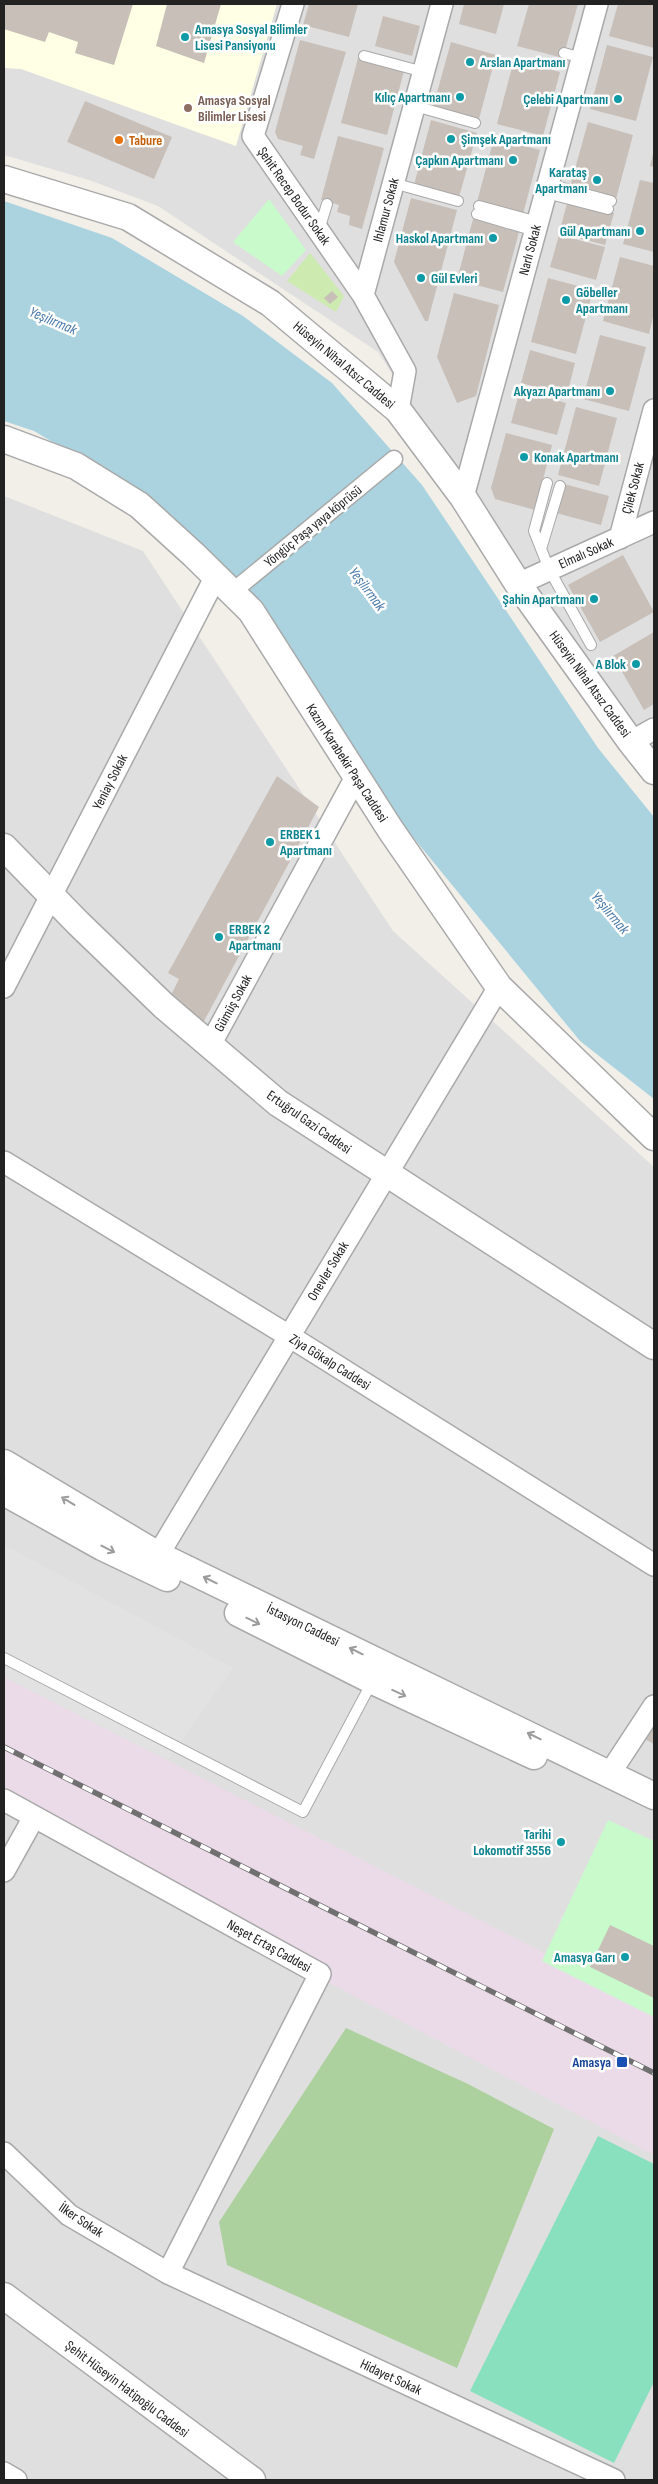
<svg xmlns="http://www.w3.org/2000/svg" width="658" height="2484" font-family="'Sofia Sans Condensed',sans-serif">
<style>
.residential{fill:#e0dfdf}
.industrial{fill:#ebdbe8}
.education{fill:#ffffe5}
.grass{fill:#cdebb0}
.forest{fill:#add19e}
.park{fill:#c8facc}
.pitch{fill:#88e0be}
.parking{fill:#e2e2e2}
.water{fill:#aad3df}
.building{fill:#c7bfb8}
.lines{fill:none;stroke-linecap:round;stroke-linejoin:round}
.service-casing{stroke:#a9a9a9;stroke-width:12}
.pedestrian-casing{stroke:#a9a9a9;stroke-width:19}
.minor-casing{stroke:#a9a9a9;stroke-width:24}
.tertiary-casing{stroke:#a9a9a9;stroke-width:29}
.service{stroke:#fff;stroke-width:10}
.pedestrian{stroke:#fff;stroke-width:16}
.minor{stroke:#fff;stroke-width:21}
.tertiary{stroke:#fff;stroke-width:26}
.rail-casing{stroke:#707070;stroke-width:5.5}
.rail{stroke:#fff;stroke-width:4;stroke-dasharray:11;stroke-linecap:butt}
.oneway{stroke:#9c9c9c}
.culture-dot{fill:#0f9aa8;stroke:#fff;stroke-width:2}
.education-dot{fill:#8d6e63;stroke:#fff;stroke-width:2}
.food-dot{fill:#e8710a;stroke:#fff;stroke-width:2}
.transit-dot{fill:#1a4fb4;stroke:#fff;stroke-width:2}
.labels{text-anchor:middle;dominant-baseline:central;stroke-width:5;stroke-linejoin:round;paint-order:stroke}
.culture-label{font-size:14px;font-weight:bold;fill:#0d838f;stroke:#fff;text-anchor:end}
.education-label{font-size:14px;font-weight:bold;fill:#785e54;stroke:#fff;text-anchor:start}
.food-label{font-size:14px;font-weight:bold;fill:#c56008;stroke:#fff;text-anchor:start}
.street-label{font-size:14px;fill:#222;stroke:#fff}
.transit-label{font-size:14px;font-weight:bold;fill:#164399;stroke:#fff;text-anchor:end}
.water-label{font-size:15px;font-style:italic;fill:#4a7aab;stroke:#fff}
</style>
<rect width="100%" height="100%" fill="#f2efe9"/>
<path class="residential" d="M4,4H654V761L492,531L378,352L158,206L89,180L4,155Z
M4,496L143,551L393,931L654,1167V2480H4Z"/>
<path class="industrial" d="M4,1677L654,2009V2155L150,1888L4,1795Z"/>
<path class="education" d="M4,4H277L236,146L21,69L4,68Z"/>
<path class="grass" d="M310,253L344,296L336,312L287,281Z"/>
<path class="forest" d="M346,2028L468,2084L554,2129L457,2368L227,2265L219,2222Z"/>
<path class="park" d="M269,199L306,250L282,276L233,242Z
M608,1820L654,1841V2017L542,1961Z"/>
<path class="pitch" d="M598,2136L654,2164V2382L614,2463L470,2391Z"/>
<path class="parking" d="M4,1545L233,1668L168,1760L4,1677Z"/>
<path class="water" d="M4,201L112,238L243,316L332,383L422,485L598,748L654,817V1099L580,1041L407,830L249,590L137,492L34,431L4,421Z"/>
<path class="building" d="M4,4H133L114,65L75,53L78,42L49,32L45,42L4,29Z
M167,4H221L204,63L156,46Z
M309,4H358L349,37L303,25Z
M464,4H504L496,34L459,24Z
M529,4H578L563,58L517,46Z
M618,4H654V48L609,36Z
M383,16L420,26L412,56L375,46Z
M300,40L346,52L314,159L300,155L303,146L278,139L275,132Z
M451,42L496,55L479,119L433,107Z
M607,45L653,57L636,121L590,109Z
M358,58L404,71L387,135L341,123Z
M514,60L560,72L543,136L497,124Z
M85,101L172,137L154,179L67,142Z
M431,120L477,133L459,197L414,185Z
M588,122L633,135L616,199L570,187Z
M338,136L384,148L362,229L349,225L350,216L337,212L339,205L321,200Z
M494,138L540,150L523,214L477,202Z
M654,150V167L650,166Z
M640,180L654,183V252L623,244Z
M411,198L457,210L428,321H425L394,262Z
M568,200L614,213L605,245L559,233Z
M474,215L520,228L503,292L457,280Z
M559,235L605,247L596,280L550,267Z
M620,257L654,266V313L649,334L603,321Z
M548,278L593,290L576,354L531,342Z
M332,291L338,297L330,304L324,298Z
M454,293L499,305L476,396L457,403L437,357Z
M600,335L646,347L629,411L583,399Z
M530,350L575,363L567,395L521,383Z
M520,390L566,403L557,435L511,423Z
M576,407L617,418L599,486L558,475Z
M506,433L552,445L535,510L495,499L491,488Z
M564,484L609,496L601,525L556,513Z
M623,555L654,612L600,642L568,585Z
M654,632V704L644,710L613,656Z
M277,776L319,807L203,1023L167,1003L179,979L168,973Z
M654,1719V1744L643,1738Z
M610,1925L654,1946V1998L590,1967Z"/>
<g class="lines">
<defs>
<path id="service" d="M564,53L582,58
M364,56L424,72
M415,106L475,123
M393,183L458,201
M548,184L611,201
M546,193L608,209
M479,206L538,222
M477,214L535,231
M319,230L327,204
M547,483L534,531L549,569L591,645
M541,549L560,486
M4,1658L303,1812L372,1682"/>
<path id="pedestrian" d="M231,593L394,459"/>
<path id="minor" d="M293,4L253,136L363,295
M398,410L405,371L363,295L442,4
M463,497L597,4
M620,538L654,410
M518,584L654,522
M631,742L654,729
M4,987L216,576
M210,1045L356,777
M4,1162L289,1336L654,1565
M158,1555L499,987
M610,1773L654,1706
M4,1800L320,1974L168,2273
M4,1871L34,1817
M4,2153L69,2215L168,2273L614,2480
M4,2473L16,2480"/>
<path id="tertiary" d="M4,179L128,217L270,303L398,410L463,497L518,584L631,742L654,771
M4,439L76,466L139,505L194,555L251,611L390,829L499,987L654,1137
M4,847L78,923L164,1006L278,1103L654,1346
M4,1463L158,1555L654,1796
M4,1492L102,1547L167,1578
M238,1613L373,1681L534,1756
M4,2296L252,2480"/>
</defs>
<use href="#service" class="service-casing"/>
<use href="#pedestrian" class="pedestrian-casing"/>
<use href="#minor" class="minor-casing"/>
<use href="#tertiary" class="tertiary-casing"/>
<use href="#service" class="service"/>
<use href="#pedestrian" class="pedestrian"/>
<use href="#minor" class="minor"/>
<use href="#tertiary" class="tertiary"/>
<defs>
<path id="rail" d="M4,1747L654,2073"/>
</defs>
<use href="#rail" class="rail-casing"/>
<use href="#rail" class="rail"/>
</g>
<defs><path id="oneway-shaft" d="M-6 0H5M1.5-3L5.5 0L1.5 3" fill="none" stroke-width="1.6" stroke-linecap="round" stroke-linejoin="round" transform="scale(1.25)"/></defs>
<g class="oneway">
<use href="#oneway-shaft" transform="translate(68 1501) rotate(-149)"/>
<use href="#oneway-shaft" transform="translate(108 1549) rotate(27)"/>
<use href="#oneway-shaft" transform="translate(210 1580) rotate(-154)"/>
<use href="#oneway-shaft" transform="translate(253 1621) rotate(26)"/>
<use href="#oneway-shaft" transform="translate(356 1651) rotate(-154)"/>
<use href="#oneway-shaft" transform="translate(399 1693) rotate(25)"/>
<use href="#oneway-shaft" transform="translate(534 1736) rotate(-154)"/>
</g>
<g class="culture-dot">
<circle cx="185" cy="37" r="5"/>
<circle cx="470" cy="62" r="5"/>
<circle cx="460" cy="97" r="5"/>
<circle cx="618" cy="99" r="5"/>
<circle cx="451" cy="139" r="5"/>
<circle cx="513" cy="160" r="5"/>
<circle cx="597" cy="180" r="5"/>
<circle cx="640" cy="231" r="5"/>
<circle cx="493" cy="238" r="5"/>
<circle cx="421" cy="278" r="5"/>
<circle cx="566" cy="300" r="5"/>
<circle cx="610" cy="391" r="5"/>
<circle cx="524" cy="457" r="5"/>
<circle cx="594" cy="599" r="5"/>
<circle cx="636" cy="664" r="5"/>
<circle cx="270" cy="842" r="5"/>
<circle cx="219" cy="937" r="5"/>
<circle cx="561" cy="1842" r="5"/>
<circle cx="625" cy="1957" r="5"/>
</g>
<circle class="education-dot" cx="188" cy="108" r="5"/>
<circle class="food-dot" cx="119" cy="140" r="5"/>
<rect class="transit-dot" x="616" y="2056" width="12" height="12" rx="2.5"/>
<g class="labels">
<g class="culture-label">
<text x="195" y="29" text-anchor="start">Amasya Sosyal Bilimler<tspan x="195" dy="16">Lisesi Pansiyonu</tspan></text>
<text x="480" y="62" text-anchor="start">Arslan Apartmanı</text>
<text x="450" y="97">Kılıç Apartmanı</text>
<text x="608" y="99">Çelebi Apartmanı</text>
<text x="461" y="139" text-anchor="start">Şimşek Apartmanı</text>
<text x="503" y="160">Çapkın Apartmanı</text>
<text x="587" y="172">Karataş<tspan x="587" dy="16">Apartmanı</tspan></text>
<text x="630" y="231">Gül Apartmanı</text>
<text x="483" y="238">Haskol Apartmanı</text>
<text x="431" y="278" text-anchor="start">Gül Evleri</text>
<text x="576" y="292" text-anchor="start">Göbeller<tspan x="576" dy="16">Apartmanı</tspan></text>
<text x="600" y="391">Akyazı Apartmanı</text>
<text x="534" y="457" text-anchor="start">Konak Apartmanı</text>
<text x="584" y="599">Şahin Apartmanı</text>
<text x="626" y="664">A Blok</text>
<text x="280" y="834" text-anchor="start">ERBEK 1<tspan x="280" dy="16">Apartmanı</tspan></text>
<text x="229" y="929" text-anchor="start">ERBEK 2<tspan x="229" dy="16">Apartmanı</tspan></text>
<text x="551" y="1834">Tarihi<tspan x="551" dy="16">Lokomotif 3556</tspan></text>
<text x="615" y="1957">Amasya Garı</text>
</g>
<g class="education-label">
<text x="198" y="100">Amasya Sosyal<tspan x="198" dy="16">Bilimler Lisesi</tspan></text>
</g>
<g class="food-label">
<text x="129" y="140">Tabure</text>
</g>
<g class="street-label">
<text transform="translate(294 196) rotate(55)">Şehit Recep Bodur Sokak</text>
<text transform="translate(386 210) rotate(-75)">Ihlamur Sokak</text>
<text transform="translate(530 250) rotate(-75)">Narlı Sokak</text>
<text transform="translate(344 365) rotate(40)">Hüseyin Nihal Atsız Caddesi</text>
<text transform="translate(633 488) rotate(-75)">Çilek Sokak</text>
<text transform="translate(313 526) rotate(-39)">Yöngüç Paşa yaya köprüsü</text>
<text transform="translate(586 553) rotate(-24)">Elmalı Sokak</text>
<text transform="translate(590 684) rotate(54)">Hüseyin Nihal Atsız Caddesi</text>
<text transform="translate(347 763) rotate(57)">Kazım Karabekir Paşa Caddesi</text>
<text transform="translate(110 782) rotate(-63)">Yeniay Sokak</text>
<text transform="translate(233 1003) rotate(-61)">Gümüş Sokak</text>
<text transform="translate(309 1122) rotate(35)">Ertuğrul Gazi Caddesi</text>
<text transform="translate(328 1271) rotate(-59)">Onevler Sokak</text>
<text transform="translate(330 1362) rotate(32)">Ziya Gökalp Caddesi</text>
<text transform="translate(303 1625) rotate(26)">İstasyon Caddesi</text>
<text transform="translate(269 1946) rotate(29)">Neşet Ertaş Caddesi</text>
<text transform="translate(81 2220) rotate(34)">İlker Sokak</text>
<text transform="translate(391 2377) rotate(25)">Hidayet Sokak</text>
<text transform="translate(127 2389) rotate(37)">Şehit Hüseyin Hatipoğlu Caddesi</text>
</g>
<g class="transit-label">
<text x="611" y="2062">Amasya</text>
</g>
<g class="water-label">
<text transform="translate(53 321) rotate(23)">Yeşilırmak</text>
<text transform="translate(367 589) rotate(53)">Yeşilırmak</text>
<text transform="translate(610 913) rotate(50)">Yeşilırmak</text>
</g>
</g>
<rect width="658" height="2484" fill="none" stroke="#222222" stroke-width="10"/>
</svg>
